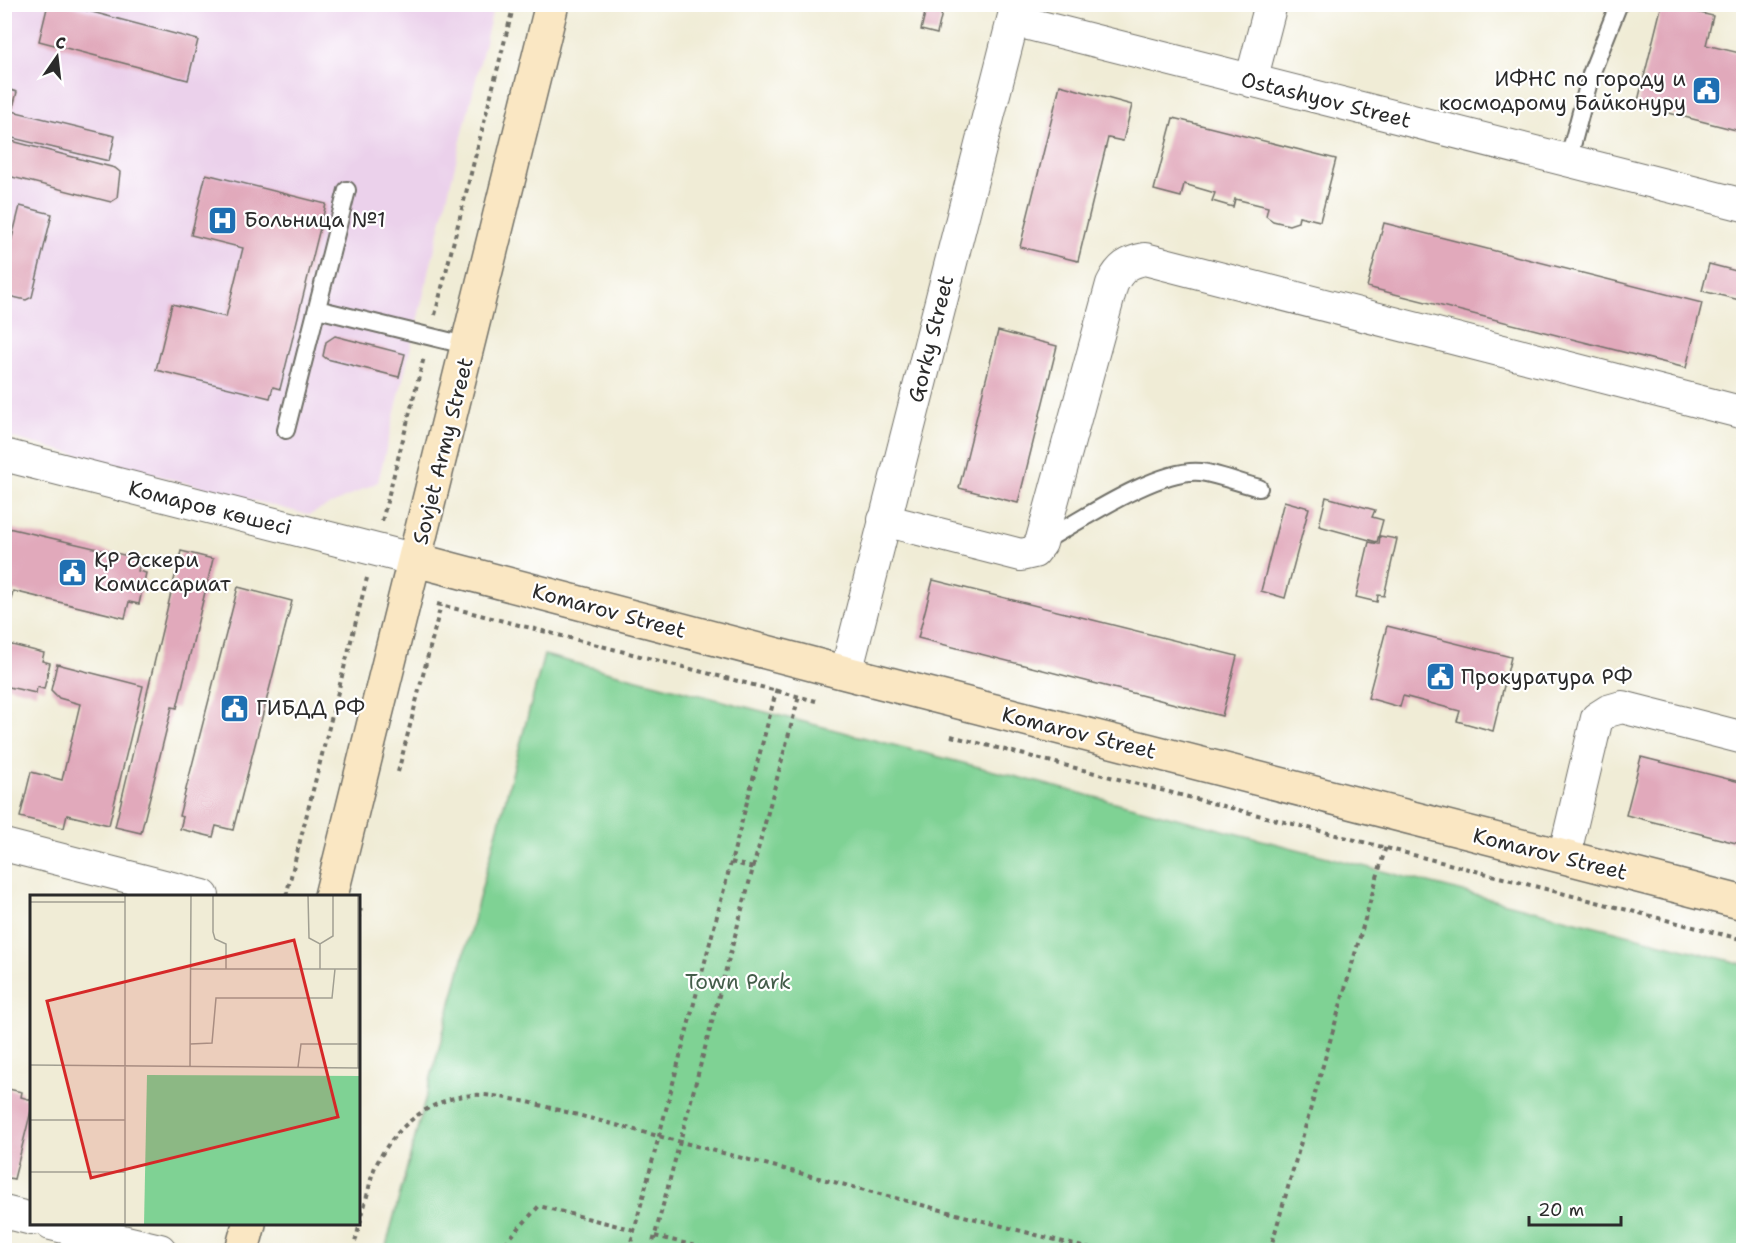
<svg xmlns="http://www.w3.org/2000/svg" width="1748" height="1255" font-family="'Shantell Sans',sans-serif">
<style>
.built{fill:#ebd1eb}
.green{fill:#7fd294;stroke:#557e60;stroke-width:1.5}
.building{fill:#e1a9bb}
.lines{fill:none;stroke-linecap:round;stroke-linejoin:round}
.lane-casing{stroke:#706f67;stroke-width:20}
.street-casing{stroke:#706f67;stroke-width:34}
.secondary-casing{stroke:#706f67;stroke-width:36}
.path{stroke:#706f67;stroke-width:4;stroke-dasharray:4.5 4.5;stroke-linecap:butt}
.lane{stroke:#fff;stroke-width:16}
.street{stroke:#fff;stroke-width:32}
.secondary{stroke:#fae7c3;stroke-width:33}
.labels{text-anchor:middle;dominant-baseline:central;stroke-width:4.5;stroke-linejoin:round;paint-order:stroke}
.poi-label{font-size:21px;fill:#2b2b2b;stroke:#fff;text-anchor:start}
.street-label{font-size:21px;fill:#2b2b2b;stroke:#fff}
.park-label{font-size:21px;fill:#445d4a;stroke:#fff}
.inset-road{fill:none;stroke:#a19f92;stroke-width:1.5}
.view{fill:#d62828;fill-opacity:0.15;stroke:#d62828;stroke-width:3}
.inset-edge{fill:none;stroke:#2b2b2b;stroke-width:3}
</style>
<rect width="100%" height="100%" fill="#fff"/>
<filter id="ink" filterUnits="userSpaceOnUse"><feTurbulence type="fractalNoise" baseFrequency=".0167" numOctaves="2"/><feDisplacementMap in="SourceGraphic" scale="12" xChannelSelector="R" yChannelSelector="G"/><feConvolveMatrix kernelMatrix="1 2 1 2 8 2 1 2 1" color-interpolation-filters="sRGB"/></filter>
<filter id="wash" filterUnits="userSpaceOnUse"><feTurbulence type="fractalNoise" baseFrequency=".008" numOctaves="4" result="noise"/><feDisplacementMap in="SourceGraphic" scale="24" xChannelSelector="R" yChannelSelector="G"/><feGaussianBlur stdDeviation="1.35" result="paint"/><feColorMatrix in="noise" values="0 0 0 0 0 0 0 0 0 0 0 0 0 0 0 0 0 1.4 0 .05"/><feComposite in="paint" operator="in"/></filter>
<g filter="url(#wash)">
<rect width="100%" height="100%" fill="#f0ecd6"/>
<path class="built" d="M4,5H494L378,482L309,515L5,436Z"/>
<path class="green" d="M544,655L1743,964V1250H385Z"/>
<g id="blocks">
<path class="building" d="M48,4H62L198,40L188,80L39,41Z
M911,4H944L937,34L921,30L925,13L910,9Z
M1662,4L1713,16L1706,45L1744,54V132L1637,105Z
M1060,85L1132,105L1123,141L1108,138L1078,261L1020,247Z
M4,88L17,92L12,111L115,136L109,161L4,136Z
M1173,118L1336,159L1320,221L1299,216L1298,222L1289,225L1273,221L1266,216L1268,207L1235,199L1233,207L1212,201L1215,193L1184,184L1181,197L1154,190Z
M4,139L115,168L120,172L117,198L111,202L4,175Z
M206,174L326,204L280,389L273,387L270,398L156,370L172,304L226,317L243,248L191,235Z
M20,206L52,214L32,297L26,300L4,295V270Z
M1384,223L1702,303L1686,368L1367,287Z
M1709,264L1744,273V301L1702,291Z
M998,331L1057,346L1018,503L959,488Z
M335,336L405,354L399,377L327,359L323,356L326,342Z
M1326,497L1375,510L1372,517L1383,520L1377,542L1319,526Z
M1284,501L1309,508L1285,598L1261,591Z
M4,527L141,559L138,571L146,573L139,604L129,602L125,618L13,591L8,613L4,612Z
M1380,536L1397,539L1384,596L1378,595L1377,602L1356,597L1369,542L1379,544Z
M181,551L213,559L177,708L172,707L141,833L115,827Z
M933,580L1237,656L1222,716L918,638Z
M238,587L292,601L233,830L216,826L213,837L180,829L183,817L179,816Z
M1387,626L1511,657L1493,731L1457,721L1460,711L1403,696L1400,707L1368,698Z
M4,643L44,653L42,661L50,663L44,689L37,687L36,693L4,686Z
M57,664L143,686L109,825L67,815L64,828L20,817L31,772L62,780L80,704L59,698L51,690Z
M1641,757L1744,783V845L1626,815Z
M4,1088L22,1092L21,1097L32,1100V1107L14,1179L4,1177Z"/>
</g>
</g>
<g filter="url(#ink)">
<use href="#blocks" fill-opacity="0" stroke="#706f67" stroke-width="1.5"/>
<g class="lines">
<defs>
<path id="lane" d="M1568,161L1591,74L1618,6
M317,309L469,346
M286,430L347,190
M1042,542C1080,521 1159,467 1201,472C1220,475 1240,483 1259,488"/>
<path id="street" d="M1013,20L1744,205
M1251,81L1271,4
M4,455L416,560
M884,520L1021,555L1034,552L1041,543L1112,284C1120,268 1128,262 1145,259L1744,413
M846,673L1017,4
M4,845L203,896
M1564,857L1597,718L1608,711L1622,707L1744,738
M4,1212L32,1219
M51,1224L160,1250"/>
<path id="secondary" d="M416,560L846,673L1744,903
M331,896L552,4
M242,1250L249,1224"/>
</defs>
<use href="#lane" class="lane-casing"/>
<use href="#street" class="street-casing"/>
<use href="#secondary" class="secondary-casing"/>
<path class="path" d="M435,315L514,4
M382,521L424,357
M437,604L816,701
M951,736L1744,940
M398,772L441,605
M731,862L753,868
M286,896L367,578
M358,920L361,909
M700,980L722,986
M655,1236L712,1250
M353,1250C358,1231 363,1212 368,1192C370,1183 372,1173 376,1165C394,1128 429,1098 473,1095C491,1094 510,1099 528,1102L1094,1250
M499,1250L539,1206L634,1230
M629,1250L777,688
M651,1250L799,696
M1270,1250L1386,846"/>
<use href="#lane" class="lane"/>
<use href="#street" class="street"/>
<use href="#secondary" class="secondary"/>
</g>
</g>
<defs>
<symbol id="civic-square" viewBox="-11 -11 22 22"><rect x="-9" y="-9" width="18" height="18" rx="4" fill="#1f6fb2" stroke="#fff"/><path d="M-.6-6.5H3V-4.5H.6V-3L4-1V1h2V6H-6V1h2V-1L-.6-3ZM-1.2 2.5V6h2.4V2.5Z" fill="#fff"/></symbol>
<symbol id="hospital-square" viewBox="-11 -11 22 22"><rect x="-9" y="-9" width="18" height="18" rx="4" fill="#1f6fb2" stroke="#fff"/><path d="M-5-5h3v3.5h4V-5h3V5h-3V1.5h-4V5h-3Z" fill="#fff"/></symbol>
</defs>
<g fill-rule="evenodd">
<use href="#civic-square" x="1690" y="74" width="33" height="33"/>
<use href="#hospital-square" x="206" y="204" width="33" height="33"/>
<use href="#civic-square" x="56" y="556" width="33" height="33"/>
<use href="#civic-square" x="1424" y="660" width="33" height="33"/>
<use href="#civic-square" x="218" y="692" width="33" height="33"/>
</g>
<g class="labels">
<g class="poi-label">
<text x="1686" y="79" text-anchor="end">ИФНС по городу и<tspan x="1686" dy="24">космодрому Байконуру</tspan></text>
<text x="244" y="220">Больница №1</text>
<text x="94" y="560">ҚР Әскери<tspan x="94" dy="24">Комиссариат</tspan></text>
<text x="1461" y="677">Прокуратура РФ</text>
<text x="256" y="708">ГИБДД РФ</text>
</g>
<g class="street-label">
<text transform="translate(1326 100) rotate(14)">Ostashyov Street</text>
<text transform="translate(931 339) rotate(-76)">Gorky Street</text>
<text transform="translate(443 451) rotate(-76)">Sovjet Army Street</text>
<text transform="translate(210 508) rotate(14)">Комаров көшесі</text>
<text transform="translate(609 611) rotate(15)">Komarov Street</text>
<text transform="translate(1079 733) rotate(14)">Komarov Street</text>
<text transform="translate(1550 854) rotate(14)">Komarov Street</text>
</g>
<g class="park-label">
<text x="738" y="982">Town Park</text>
</g>
</g>
<g transform="translate(30 895)">
<rect width="330" height="330" fill="#f0ecd6"/>
<path d="M117,180L330,181V330H114Z" fill="#7fd294"/>
<path class="inset-road" d="M95,0V330M183,0V37L185,44L196,49V74M278,0L279,43L290,49L303,41V0M328,0V173M0,7H95M161,74H328M290,74V49M160,149L182,148L186,103H302L305,74M0,170L330,173M160,172L161,0M268,172L271,149H328M0,225H95M0,277H95M0,329H95"/>
<path class="view" d="M264,45L308,222L61,283L17,106Z"/>
<rect width="330" height="330" class="inset-edge"/>
</g>
<rect width="1748" height="1255" fill="none" stroke="#fff" stroke-width="24"/>
<g transform="translate(57 57) rotate(14)" stroke="#ffffff" stroke-width="4.5" paint-order="stroke">
<path d="M0-4.5L10 22L0 15L-10 22Z" fill="#2b2b2b"/>
<text y="-9" font-size="16" font-weight="bold" text-anchor="middle" fill="#2b2b2b">С</text>
</g>
<path d="M1529 1216v9h92v-9" fill="none" stroke="#2b2b2b" stroke-width="3"/>
<text x="1538" y="1216" font-size="18" fill="#2b2b2b" stroke="#ffffff" stroke-width="4.5" paint-order="stroke">20 m</text>
</svg>
